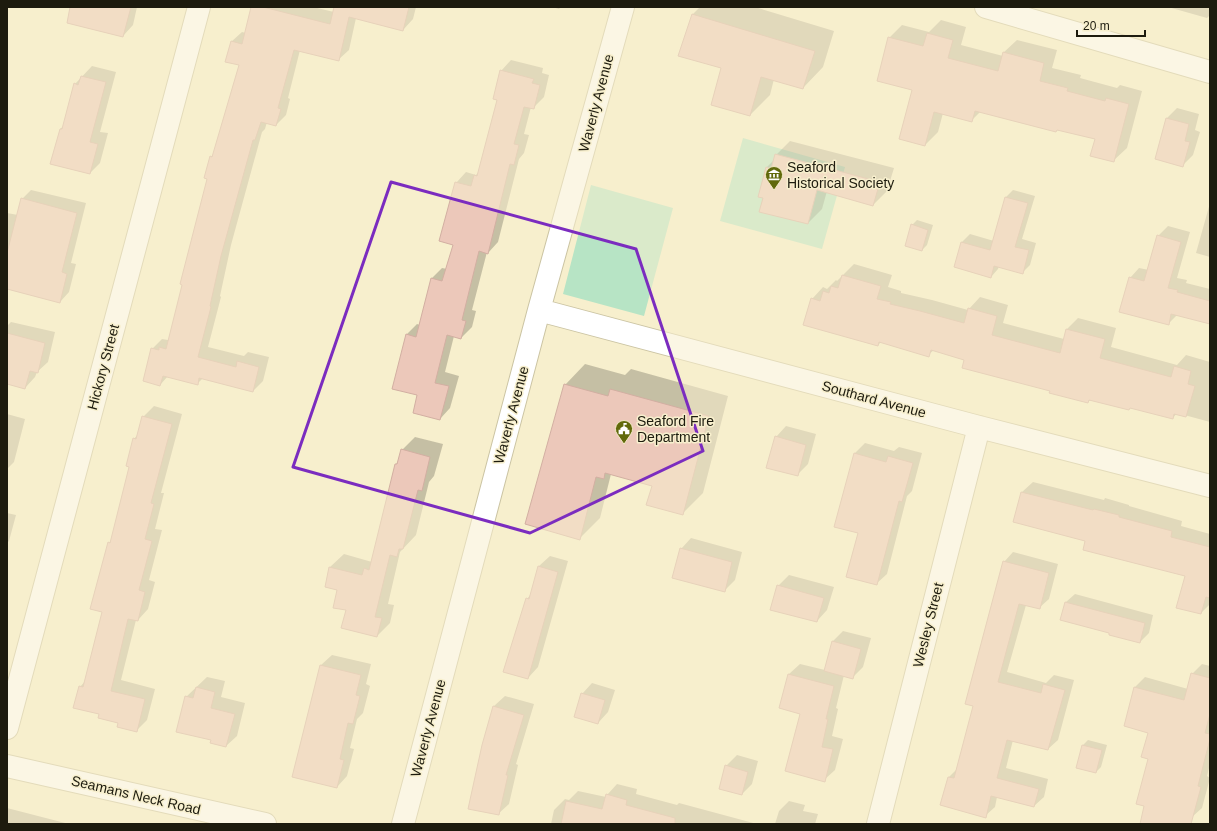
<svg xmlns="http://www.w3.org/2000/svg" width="1217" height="831" font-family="Arial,sans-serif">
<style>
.green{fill:#b7e4c5}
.shadow{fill:#0003}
.building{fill:#ecc8ba;stroke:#d2afa2}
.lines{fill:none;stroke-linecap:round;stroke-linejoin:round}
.minor-casing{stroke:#cbc4a3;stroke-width:24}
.minor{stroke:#fff;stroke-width:22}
.marked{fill:none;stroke:#7b2cbf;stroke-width:3;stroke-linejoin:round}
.labels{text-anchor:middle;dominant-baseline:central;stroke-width:3;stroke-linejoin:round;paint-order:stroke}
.street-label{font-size:14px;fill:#1d1b0e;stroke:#f7efcd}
.poi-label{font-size:14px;fill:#1d1b0e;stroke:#f7efcd;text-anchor:start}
</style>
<rect width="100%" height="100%" fill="#f7efcd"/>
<path class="green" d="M743,138L845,167L822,249L720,221Z
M591,185L673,208L644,316L563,294Z"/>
<path class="shadow" d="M71,7H137L133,25L123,36Z
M252,7H313L334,12L335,7H416L413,19L403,30L356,18L349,50L338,60L300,50L288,98L290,99L286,115L276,125L267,122L265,129L262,132L231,245L220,296L221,297L208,347L244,356L248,352L269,357L263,381L253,391L203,378L197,384L168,376L160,385L152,349L162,339L168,340L170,338L208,178L211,157L215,152L240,65L231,42L242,32L246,33Z
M552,7H561L559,9Z
M700,7H755L834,31L823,67L803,88L774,79L770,95L750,115L692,15Z
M1168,7H1210V15L1207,18Z
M941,20L966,27L961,45L1003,56V53L1017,40L1057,50L1052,68L1081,75L1080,78L1117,88L1120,85L1142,91L1127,148L1113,161L1096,139L1058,129L1056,131L981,111L971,121L943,113L938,132L925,145L913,90L889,38L902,25L929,32Z
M511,60L543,68L542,73L549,75L544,97L533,108L531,107L524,134L529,135L524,153L519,159L498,242L488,253L487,252L472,310L476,311L472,327L461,338L454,336L445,372L459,376L450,408L440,419L406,335L417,324L420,325L431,279L442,268L447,269L454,244L456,183L466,172L476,175L480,171L498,99L501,71Z
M92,66L116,72L100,132L108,133L100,163L90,173L60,129L64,126L75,84Z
M1177,108L1199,114L1195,130L1200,132L1193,155L1183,165L1156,158L1167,118Z
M790,141L894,168L887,191L873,205L827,191L822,209L808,223L764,197L766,168L774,160L776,155Z
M31,190L86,203L71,263L76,264L69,292L60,302L7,289V213L18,215L22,199Z
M1013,190L1035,196L1022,239L1036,243L1030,265L1022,273L999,266L998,269L991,277L955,267L962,242L970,234L994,241L1006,197Z
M1210,203V257L1196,253Z
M917,220L933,225L927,245L922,250L912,225Z
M1168,226L1190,232L1177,278L1187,280L1186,283L1210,289V323L1177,315L1168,324L1130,278L1139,268L1149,270L1158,236Z
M854,264L892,275L888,287L901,291V293L932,300L968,310L980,297L1008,305L1003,323L1064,339L1067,329L1078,318L1116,328L1111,347L1177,365L1186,355L1210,362V422L1177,413L1173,418L1131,407L1091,399L1088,402L1051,390L966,359L934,350L928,355L881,342L878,345L812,299L823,287L827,289L836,280L837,281Z
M11,322L55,332L48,362L37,372L35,377L25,388L7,383V326Z
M585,364L625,375L631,369L728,396L703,493L683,513L653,485L611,474L600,518L580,538L565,385Z
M154,406L182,414L161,493H164L155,529L162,530L149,580L155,582L148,609L138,620H136L121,680L155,689L147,720L136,731L100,714L80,687L86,680L103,611L109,543L112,540L130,466L134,439L139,433L143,417Z
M7,414L25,419L14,462L7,469Z
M786,426L816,434L808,464L797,475L776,437Z
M415,437L443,444L434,476L429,482L416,535L400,552L388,604L394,605L390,623L377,636L347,610L339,590L326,586L330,567L344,554L372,562L396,464L399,462L402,450Z
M865,443L894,451L899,447L922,453L912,491L907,496L887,574L876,584L859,532L855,453Z
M1033,482L1104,500L1105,498L1129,505V506L1182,521L1181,526L1210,534V604L1201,613L1186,575L1086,541L1022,492Z
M7,513L16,515L9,541L7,543Z
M691,538L742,552L735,580L724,591L681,549Z
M1013,552L1058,564L1049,599L1039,608L1026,605L1007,672L1046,683L1054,675L1074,680L1058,740L1048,749L1013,740L1006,768L1048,779L1044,797L1034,806L997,797L995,807L985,816L949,777L957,769L974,706L1004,562Z
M550,556L568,561L538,667L528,678L527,599L531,594L539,566Z
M789,575L834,587L827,610L817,621L778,586Z
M1075,594L1153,615L1149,633L1140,642L1111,632L1066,602Z
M843,631L871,638L863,667L852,678L844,675L836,708L838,709L832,736L843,739L835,770L824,780L802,713L780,708L789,674L800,664L825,670L833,641Z
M332,655L371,664L366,684L370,686L363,713L357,719L350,748L354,749L347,776L337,787L293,776L321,665Z
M1202,664L1210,666V764L1207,776L1210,778L1202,808L1192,817L1190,824H1141L1146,805L1149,758V732L1125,726L1135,687L1145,677L1188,689L1192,674Z
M207,677L225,681L221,697L245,703L237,736L226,746L212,740L186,697Z
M592,683L615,690L608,712L598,723L582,694Z
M505,696L534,704L516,764L518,765L509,804L498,814L494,706Z
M1088,740L1107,745L1101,767L1096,772L1083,745Z
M737,755L758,761L752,784L742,794L726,766Z
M617,784L637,789L636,794L677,805L679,803L757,824H551L554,810L565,799L569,800L578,791L606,797L607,795Z
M789,801L805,805L803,811L818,814L815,824H775L779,811Z
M7,808L69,824H7Z"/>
<path class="building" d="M70,7H131L123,37L67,23Z
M251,7H263L330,24L334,7H409L403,31L349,17L339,61L294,50L278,108L281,109L276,126L261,122L255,140H253L221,256L210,306L211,307L198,357L236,367L237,361L259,367L253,392L199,378L198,385L163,376L160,386L143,381L151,348L159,350V347L166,349L182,285L180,284L207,179L204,178L210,156L212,157L239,65L225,62L231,41L242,44Z
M692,14L815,51L803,89L761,77L750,116L711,105L721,68L678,56Z
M927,33L953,40L948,58L998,71L1003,52L1044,63L1040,81L1068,88L1067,91L1105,101L1106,98L1129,104L1114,162L1090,156L1095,139L1057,130L1056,132L975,111L972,122L934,112L925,146L899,139L912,90L877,81L888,37L923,46Z
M500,70L534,79L532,83L540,85L534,109L524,107L514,144L519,145L514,165L510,164L488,254L479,251L462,320L466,321L461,339L447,335L435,383L449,386L440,420L413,413L417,395L392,389L406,334L416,337L431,278L442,281L453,245L439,241L455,182L471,186L474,175L477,176L497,100L493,99Z
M81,76L106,82L90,142L98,144L90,174L50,164L60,129H62L74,83L78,85Z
M1166,118L1189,124L1185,141L1190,142L1183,167L1155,159Z
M775,154L880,182L873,206L817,190L808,224L759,212L763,198L758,197L766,167L771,169Z
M1005,197L1028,203L1015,247L1029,250L1023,274L994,266L991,278L954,267L961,242L990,250Z
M21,198L77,213L62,272L67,274L60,303L7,289V253Z
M911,224L928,230L922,251L905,246Z
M1157,235L1181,242L1168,288L1178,290L1177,292L1210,301V324L1171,314L1169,325L1119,312L1129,277L1144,281Z
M842,275L881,286L877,299L891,302L890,304L920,311L964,323L968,308L997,316L992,335L1060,353L1066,329L1105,339L1100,358L1171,377L1174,366L1191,371L1188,384L1195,386L1186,417L1174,414L1173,419L1130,408L1129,410L1089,400L1088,403L1049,393L1050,391L962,368L964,360L931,350L929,357L879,342L878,346L803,325L811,298L820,301L823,291L829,293L831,286L838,288Z
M7,333L45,343L38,373L30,371L25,389L7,384Z
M564,384L608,396L610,389L709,416L683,515L646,505L652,486L605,473L604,479L596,477L580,540L525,524Z
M142,416L172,424L151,503L154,504L145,539L152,541L139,590L145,592L138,621L128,619L111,691L145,699L137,732L117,727L118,723L98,718L99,714L73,708L79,686L83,687L102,612L90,609L108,542L110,543L129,467L126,466L133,438L136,439Z
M775,436L806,445L798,476L766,468Z
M401,449L430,457L422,491L418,490L403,549H399L397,557L390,555L375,617L382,618L377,637L341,628L346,610L333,608L337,590L325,587L329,567L362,575L364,568L369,570L395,464H397Z
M854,453L886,462L888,456L913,463L902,502L899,501L877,585L846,577L858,533L834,527Z
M1021,492L1093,510L1094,509L1119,515V517L1172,531L1171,537L1210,547V598L1206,597L1201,614L1176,608L1185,576L1083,550L1085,541L1013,522Z
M680,548L732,562L725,592L672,578Z
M1003,561L1049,573L1040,609L1019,604L998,682L1041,693L1043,684L1065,690L1048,750L1007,740L997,778L1039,789L1034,807L991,796L986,818L940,805L948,777L954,778L973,706L965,704Z
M538,566L558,572L528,679L503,672L526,598L529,599Z
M777,585L824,598L817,622L770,610Z
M1065,602L1145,623L1140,643L1109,635V633L1060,620Z
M832,641L861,649L853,679L824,671Z
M320,665L361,675L356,695L360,696L353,724L348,723L340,759L344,760L337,788L292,777Z
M1191,673L1210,678V714L1205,733L1210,734V739L1198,786L1201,787L1191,824H1140L1144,806L1136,804L1148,759L1141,757L1148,733L1124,726L1134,687L1184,700Z
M788,674L834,686L826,719H828L822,747L833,749L825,782L785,771L800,714L779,708Z
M196,687L215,692L211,708L235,714L226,747L210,743L211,740L176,732L185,696L193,698Z
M581,693L605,700L598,724L574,717Z
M493,706L524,715L506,775H508L499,815L468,809L482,745Z
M1082,745L1102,750L1096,773L1076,768Z
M725,765L748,772L742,795L719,789Z
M606,794L627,800L626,805L675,818V824H561L566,801L602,809Z"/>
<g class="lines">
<defs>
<path id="minor" d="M986,7L1210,72
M539,310L979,427L1210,486
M7,728L199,7
M7,766L265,824
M403,824L539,310L623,7
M878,824L979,427"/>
</defs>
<use href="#minor" class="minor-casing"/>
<use href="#minor" class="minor"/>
</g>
<path d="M0 0H1217V831H0ZM391,182L636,249L703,451L530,533L293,467Z" fill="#f7efcd" fill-opacity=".55" fill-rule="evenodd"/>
<path class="marked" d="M391,182L636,249L703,451L530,533L293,467Z"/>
<defs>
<symbol id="museum-pin" viewBox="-11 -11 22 30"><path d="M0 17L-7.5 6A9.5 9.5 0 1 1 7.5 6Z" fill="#61690b" stroke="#f7efcd"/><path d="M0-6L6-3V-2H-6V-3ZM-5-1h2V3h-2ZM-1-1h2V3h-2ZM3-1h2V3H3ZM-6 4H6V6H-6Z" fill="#fff"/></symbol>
<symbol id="civic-pin" viewBox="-11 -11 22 30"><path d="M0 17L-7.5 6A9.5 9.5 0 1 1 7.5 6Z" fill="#61690b" stroke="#f7efcd"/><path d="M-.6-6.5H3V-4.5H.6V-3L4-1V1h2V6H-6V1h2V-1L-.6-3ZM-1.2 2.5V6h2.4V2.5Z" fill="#fff"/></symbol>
</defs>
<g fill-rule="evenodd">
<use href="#museum-pin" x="764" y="165" width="20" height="27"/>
<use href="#civic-pin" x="614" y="419" width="20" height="27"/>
</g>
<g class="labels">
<g class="street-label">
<text transform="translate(596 103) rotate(-75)">Waverly Avenue</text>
<text transform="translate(103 367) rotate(-75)">Hickory Street</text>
<text transform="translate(874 399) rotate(15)">Southard Avenue</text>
<text transform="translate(511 415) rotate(-75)">Waverly Avenue</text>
<text transform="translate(928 625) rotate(-76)">Wesley Street</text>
<text transform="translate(428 728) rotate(-75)">Waverly Avenue</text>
<text transform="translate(136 795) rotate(13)">Seamans Neck Road</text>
</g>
<g class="poi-label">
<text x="787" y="167">Seaford<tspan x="787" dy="16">Historical Society</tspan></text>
<text x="637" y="421">Seaford Fire<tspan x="637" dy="16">Department</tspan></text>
</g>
</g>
<rect width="1217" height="831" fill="none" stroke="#1d1b0e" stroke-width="16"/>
<path d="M1077 30v6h68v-6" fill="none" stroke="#1d1b0e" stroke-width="2"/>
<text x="1083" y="30" font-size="12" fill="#1d1b0e" stroke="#f7efcd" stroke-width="3" paint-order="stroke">20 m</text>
</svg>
